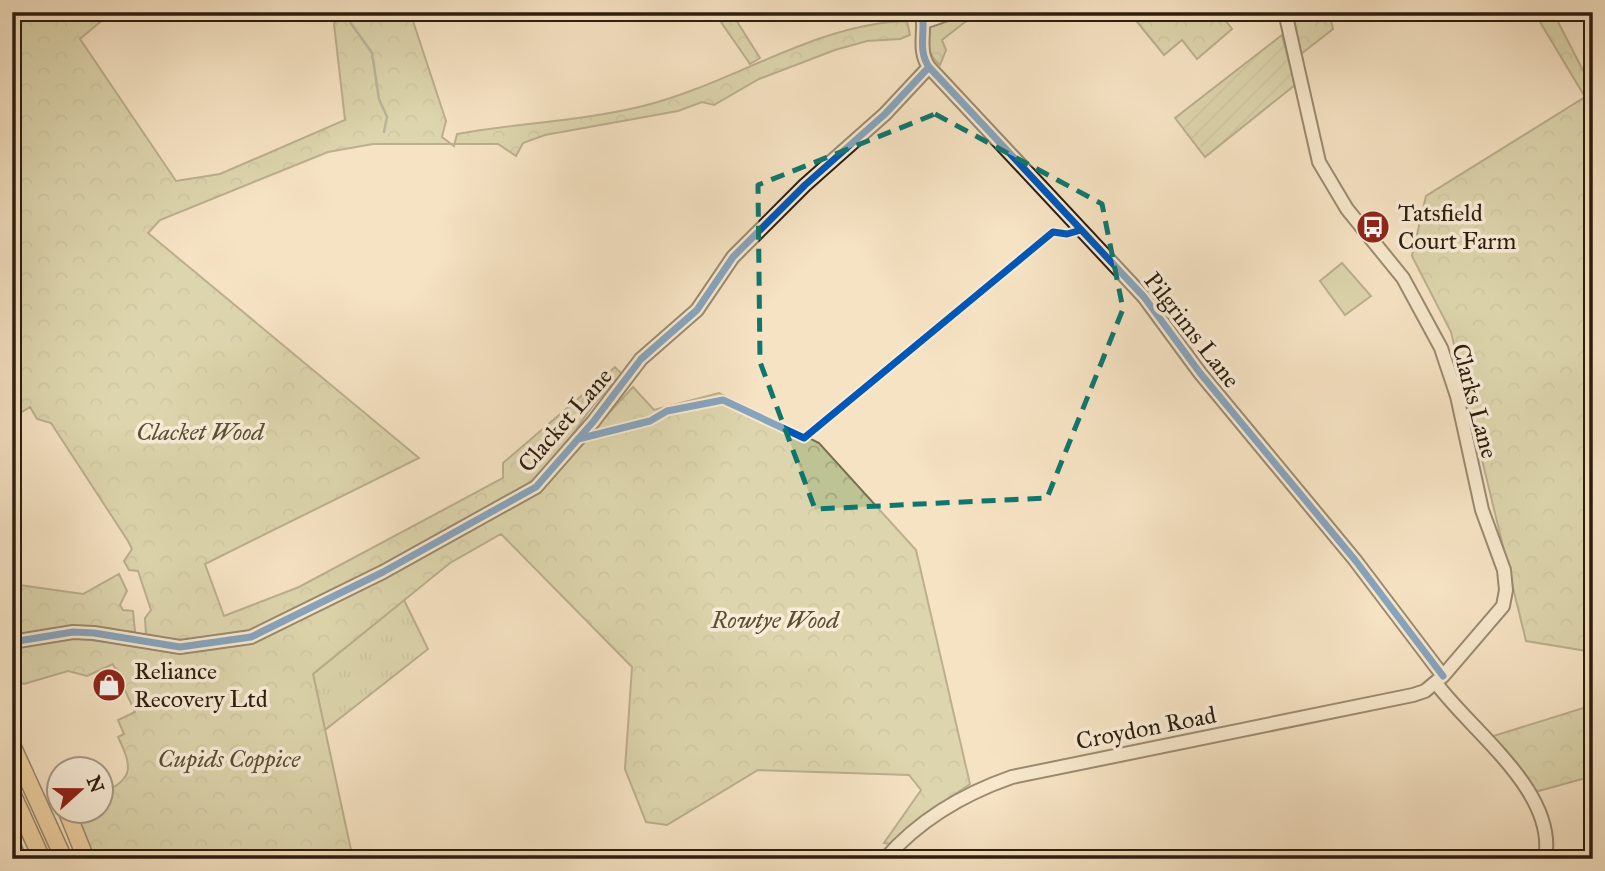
<svg xmlns="http://www.w3.org/2000/svg" width="1605" height="871" font-family="'IM FELL Great Primer',serif">
<style>
.grass{fill:url(#grass-tufts);stroke:#767050;stroke-width:2}
.forest{fill:url(#forest-crowns);stroke:#767050;stroke-width:2}
.garden{fill:url(#garden-furrows);stroke:#767050;stroke-width:2}
.pitch{fill:#bec393;stroke:#767050;stroke-width:2}
.lines{fill:none;stroke-linecap:round;stroke-linejoin:round}
.stream{stroke:#707e71;stroke-width:2.5}
.secondary-casing{stroke:#2d1d0c;stroke-width:16}
.highway-casing{stroke:#2d1d0c;stroke-width:19}
.secondary{stroke:#f9edd8;stroke-width:12}
.highway{stroke:#ebc282;stroke-width:16}
.cycleway-casing{stroke:#f9edd8;stroke-width:11}
.cycleway{stroke:#0057b8;stroke-width:7}
.marked{fill:none;stroke:#0f766e;stroke-width:5;stroke-dasharray:14 9;stroke-linejoin:round}
.labels{text-anchor:middle;dominant-baseline:central;stroke-width:7;stroke-linejoin:round;paint-order:stroke}
.poi-label{font-size:24px;fill:#2d1d0c;stroke:#f9edd8;text-anchor:start}
.street-label{font-size:24px;fill:#2d1d0c;stroke:#f9edd8}
.park-label{font-size:24px;font-style:italic;fill:#584f34;stroke:#f9edd8}
</style>
<defs>
<pattern id="grass-tufts" width="24" height="20" patternUnits="userSpaceOnUse" patternTransform="scale(1.75)"><rect width="24" height="20" fill="#bec393"/><path d="M3 7l-1-3M5 7V3M7 7l1-3M15 17l-1-3M17 17v-4M19 17l1-3" fill="none" stroke="#a4a77e"/></pattern>
<pattern id="forest-crowns" width="20" height="18" patternUnits="userSpaceOnUse" patternTransform="scale(1.75)"><rect width="20" height="18" fill="#bec393"/><path d="M2 6a3 3 0 1 1 6 0M12 15a3 3 0 1 1 6 0" fill="none" stroke="#a4a77e"/></pattern>
<pattern id="garden-furrows" width="10" height="10" patternUnits="userSpaceOnUse" patternTransform="scale(1.75)"><rect width="10" height="10" fill="#bec393"/><path d="M-1 1l2-2M0 10L10 0M9 11l2-2" fill="none" stroke="#a4a77e"/></pattern>
</defs>
<rect width="100%" height="100%" fill="#f6e3c3"/>
<filter id="stains"><feTurbulence type="fractalNoise" baseFrequency=".00286" numOctaves="4"/><feColorMatrix values="0 0 0 0 .2 0 0 0 0 .09 0 0 0 0 .02 0 0 0 .5 -.17"/></filter>
<radialGradient id="worn" r=".72"><stop offset=".6" stop-color="#630" stop-opacity="0"/><stop offset="1" stop-color="#630" stop-opacity=".3"/></radialGradient>
<path class="grass" d="M404,600L428,649L325,730L313,674Z"/>
<path class="forest" d="M26,12H112L80,39L176,181L220,174L345,120L334,24L341,12H410L446,121L442,137L454,146L457,134C519,123 582,121 643,106C730,85 816,23 907,21L910,35L900,39L867,41L835,50L759,79L714,105L702,102L678,111L545,135L523,143L516,156L498,144H373L328,152L160,220L148,233L419,458L205,564L224,616L299,587L503,478V463L615,367L622,374C611,386 598,398 589,411C570,438 552,467 525,487L386,565L249,633L181,642L146,636L145,618L151,610L138,571L129,570L124,561L132,549L128,541L51,423L37,419L30,407L19,414L12,404V23Z
M714,12H731L760,58L750,64Z
M965,12H988L965,22L942,40L946,50L940,65C926,53 927,43 928,26Z
M1129,12H1219L1232,29L1197,59L1182,40L1164,55Z
M1293,12H1329L1333,29L1301,54Z
M1534,12H1553L1593,90V652L1526,641L1451,332L1412,256L1426,196L1585,97Z
M633,387L654,410L719,393L819,443L916,550L970,784L927,813L890,844L884,843L921,790L909,775L758,770L667,825L646,822L625,769L632,667L501,534L450,563L313,674L353,859H89L73,812H102V793C135,779 132,766 118,737L124,734L118,720L135,712L113,664L87,676L68,671L24,684L12,680V649L68,637L187,652L251,640L554,472Z
M119,574L127,591L120,605L123,610L133,611L135,632L70,626L15,635L12,584L83,594Z
M1593,686V776L1535,792L1490,737L1590,706Z"/>
<path class="garden" d="M1282,35L1295,85L1205,157L1175,118Z"/>
<path class="pitch" d="M1342,263L1371,296L1345,315L1320,281Z"/>
<g class="lines">
<path class="stream" d="M350,12V22L372,53L379,99L387,117L384,132"/>
<defs>
<path id="secondary" d="M922,12C926,31 917,50 929,67L1144,297L1200,373L1355,560L1443,676
M924,22L953,12
M12,642L73,632L94,633L180,647L251,637L383,572L536,487L593,422L641,359L697,310L733,257L805,185L885,114L929,67
M1436,683C1471,731 1558,792 1545,859
M885,859C920,819 963,794 1012,777L1413,695L1425,691L1443,676L1503,606L1506,590L1504,570L1482,510L1457,396L1441,348L1403,278L1347,209L1319,162L1285,12"/>
<path id="highway" d="M12,745L64,859
M12,793L42,859
M67,812L86,859
M12,845L18,859"/>
</defs>
<use href="#secondary" class="secondary-casing"/>
<use href="#highway" class="highway-casing"/>
<use href="#secondary" class="secondary"/>
<use href="#highway" class="highway"/>
<defs>
<path id="cycleway" d="M922,12C926,31 917,50 929,67L1144,297L1200,373L1355,560L1443,676
M578,439L650,421L667,411L723,400L804,438L1053,232L1067,234L1081,230
M12,642L73,632L94,633L180,647L251,637L383,572L536,487L593,422L641,359L697,310L733,257L805,185L885,114L929,67"/>
</defs>
<use href="#cycleway" class="cycleway-casing"/>
<use href="#cycleway" class="cycleway"/>
</g>
<path d="M0 0H1605V871H0ZM935,114L1102,204L1123,309L1047,498L815,509L760,362L758,185Z" fill="#f6e3c3" fill-opacity=".55" fill-rule="evenodd"/>
<path class="marked" d="M935,114L1102,204L1123,309L1047,498L815,509L760,362L758,185Z"/>
<defs>
<symbol id="bus-disc" viewBox="-11 -11 22 22"><circle r="9.5" fill="#8f2418" stroke="#f9edd8"/><path d="M-5-6H5V4H4V6H2V4H-2V6H-4V4H-5ZM-3.5-4V0h7V-4ZM-3.5 1.2v1.5H-2V1.2ZM2 1.2v1.5H3.5V1.2Z" fill="#fff"/></symbol>
<symbol id="shop-disc" viewBox="-11 -11 22 22"><circle r="9.5" fill="#8f2418" stroke="#f9edd8"/><path d="M-5-2.5h2.3a2.7 3.5 0 0 1 5.4 0H5L5.5 6h-11ZM-1.5-2.5h3a1.5 2.3 0 0 0-3 0Z" fill="#fff"/></symbol>
</defs>
<g fill-rule="evenodd">
<use href="#bus-disc" x="1354" y="208" width="38" height="38"/>
<use href="#shop-disc" x="90" y="666" width="38" height="38"/>
</g>
<g class="labels">
<g class="poi-label">
<text x="1398" y="213">Tatsfield<tspan x="1398" dy="28">Court Farm</tspan></text>
<text x="134" y="671">Reliance<tspan x="134" dy="28">Recovery Ltd</tspan></text>
</g>
<g class="street-label">
<text transform="translate(1192 330) rotate(52)">Pilgrims Lane</text>
<text transform="translate(1475 401) rotate(75)">Clarks Lane</text>
<text transform="translate(565 420) rotate(-49)">Clacket Lane</text>
<text transform="translate(1146 728) rotate(-11)">Croydon Road</text>
</g>
<g class="park-label">
<text x="200" y="432">Clacket Wood</text>
<text x="775" y="620">Rowtye Wood</text>
<text x="229" y="759">Cupids Coppice</text>
</g>
</g>
<rect width="1605" height="871" fill="none" stroke="#f6e3c3" stroke-width="42"/>
<rect x="14" y="14" width="1577" height="843" fill="none" stroke="#2d1d0c" stroke-width="3.5"/>
<rect x="21" y="21" width="1563" height="829" fill="none" stroke="#2d1d0c" stroke-width="2"/>
<g transform="translate(80 790) rotate(69)"><circle r="33" fill="#f9edd8" stroke="#a79a86" stroke-width="2"/>
<path d="M0-5L12 26L0 18L-12 26Z" fill="#8f2418"/>
<text y="-10" font-size="19" font-weight="bold" text-anchor="middle" fill="#2d1d0c">N</text>
</g>
<rect width="100%" height="100%" filter="url(#stains)"/>
<rect width="100%" height="100%" fill="url(#worn)"/>
</svg>
